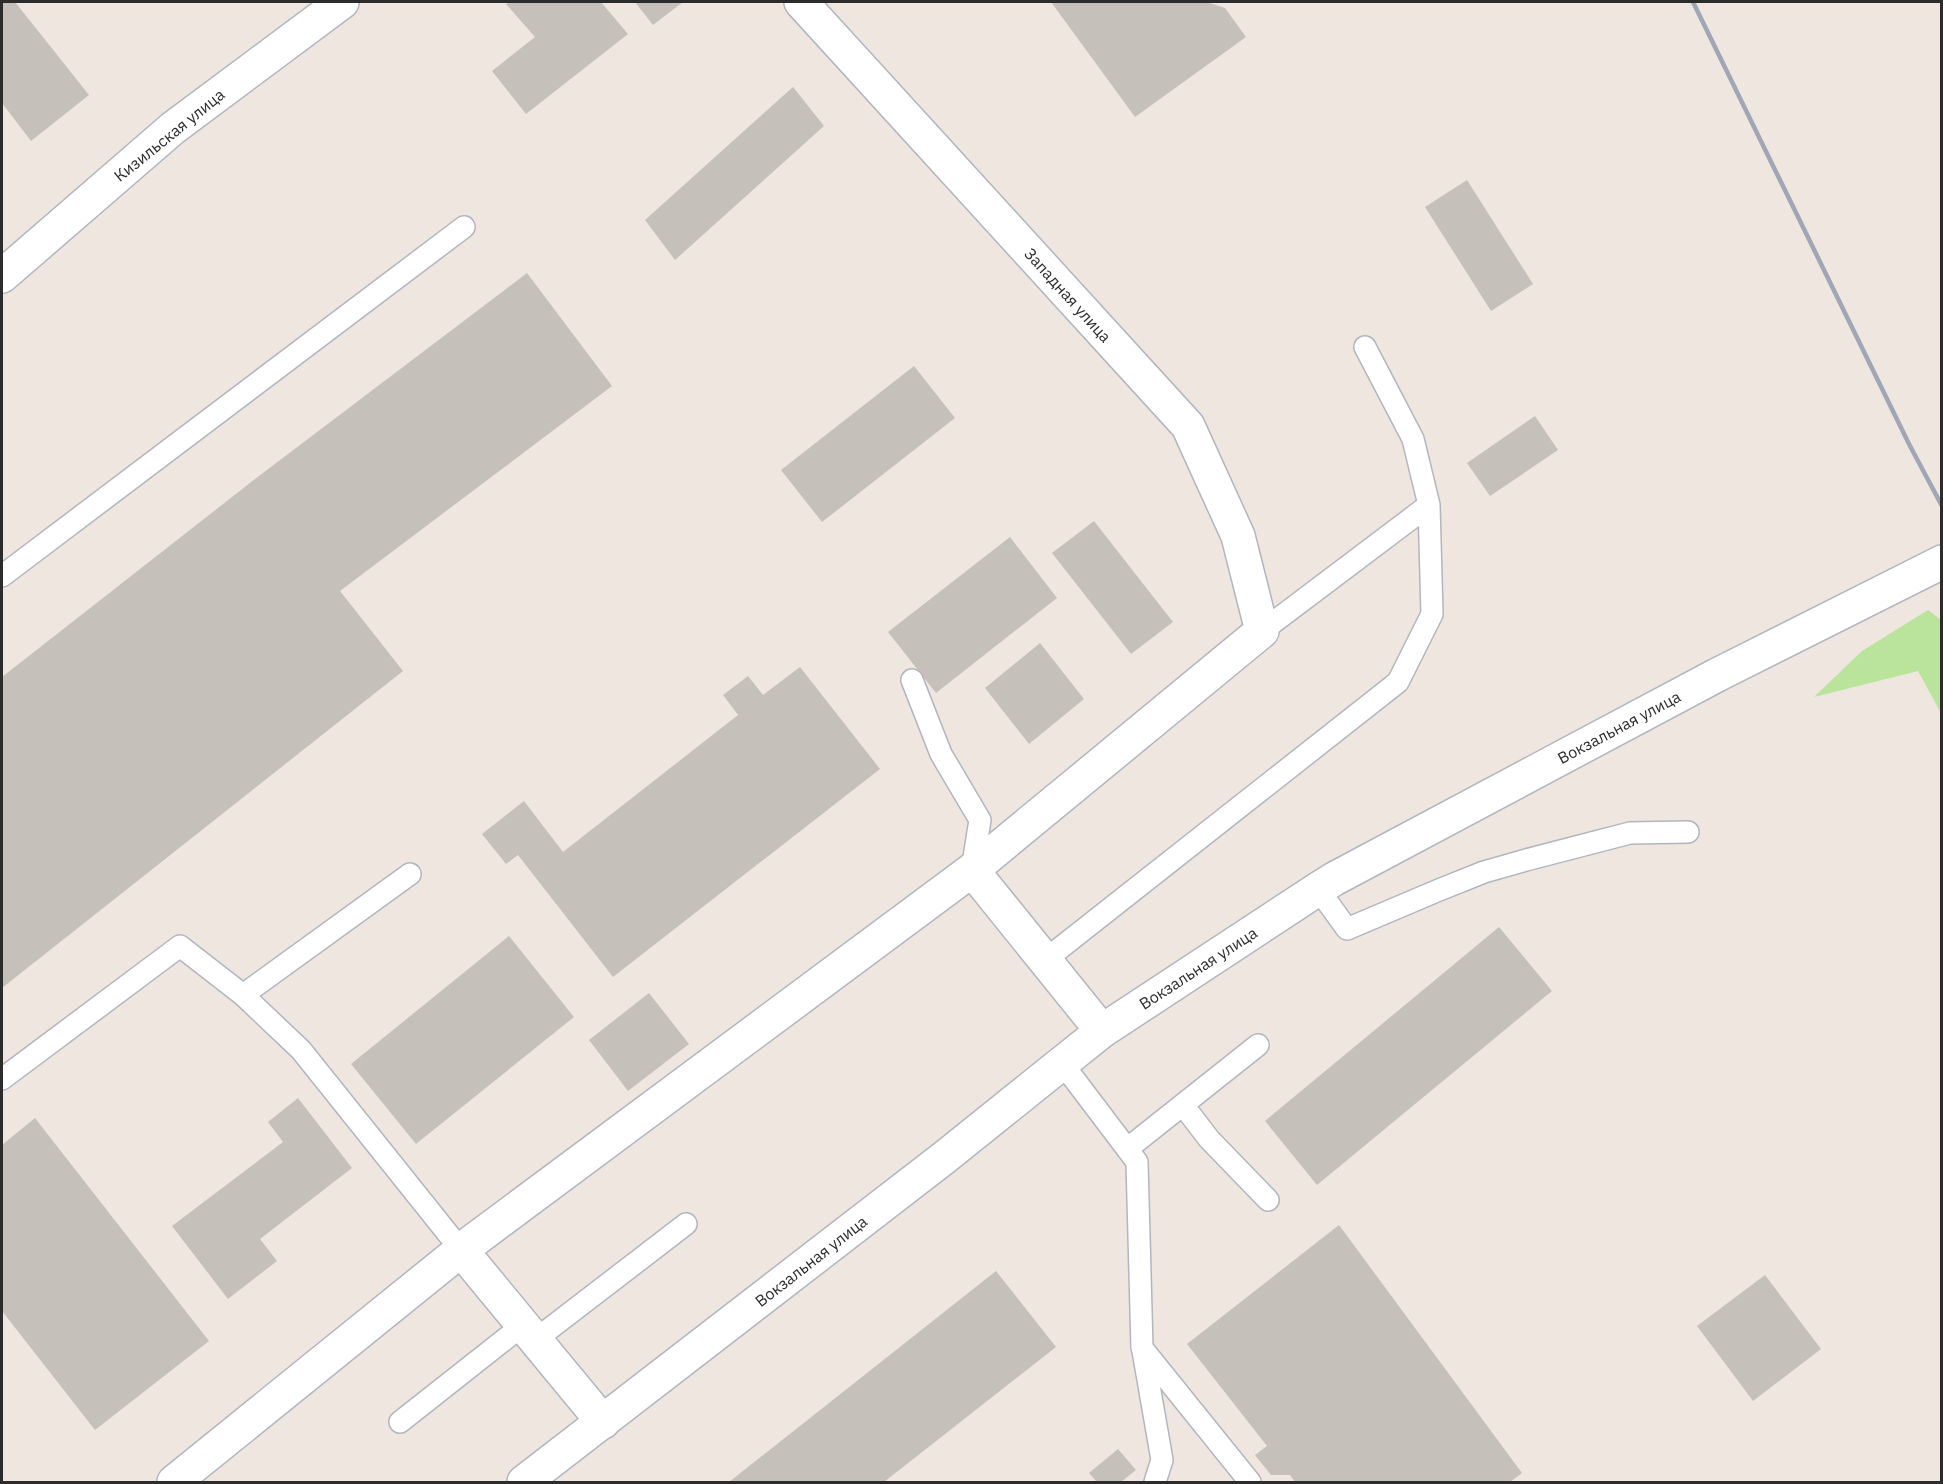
<svg xmlns="http://www.w3.org/2000/svg" width="1943" height="1484" font-family="'IBM Plex Sans',sans-serif">
<style>
.green{fill:#bae49c}
.building{fill:#c6c0bb}
.lines{fill:none;stroke-linecap:round;stroke-linejoin:round}
.service-casing{stroke:#b2b6c0;stroke-width:24}
.minor-casing{stroke:#b2b6c0;stroke-width:36}
.secondary-casing{stroke:#b2b6c0;stroke-width:36}
.service{stroke:#fff;stroke-width:21}
.minor{stroke:#fff;stroke-width:33}
.secondary{stroke:#fff;stroke-width:33}
.rail{stroke:#a1a6b6;stroke-width:4.5}
.labels{text-anchor:middle;dominant-baseline:central;stroke-width:6;stroke-linejoin:round;paint-order:stroke}
.street-label{font-size:16px;fill:#2c2c2c;stroke:#fff}
</style>
<rect width="100%" height="100%" fill="#eee6df"/>
<path class="green" d="M1928,610L1941,620V713L1918,671L1814,697L1862,651Z"/>
<path class="building" d="M2,2H15L89,95L31,141L2,103Z
M510,2H601L628,34L526,114L492,71L535,37L506,4Z
M635,2H683L653,25Z
M1051,2H1207L1225,8L1246,37L1135,117Z
M793,87L824,126L675,260L645,220Z
M1467,180L1533,284L1491,311L1425,207Z
M527,273L612,386L340,591L403,671L2,988V677L255,479Z
M914,366L955,418L822,522L781,470Z
M1535,416L1558,450L1490,496L1467,463Z
M1094,521L1173,622L1131,654L1052,553Z
M1010,537L1057,598L936,693L888,632Z
M1040,643L1084,699L1029,744L985,688Z
M800,667L880,769L613,977L518,855L506,864L482,834L524,801L563,852L738,715L723,695L748,676L763,695Z
M1499,927L1552,991L1317,1185L1265,1121Z
M509,936L574,1017L416,1144L351,1064Z
M649,993L689,1044L628,1091L589,1040Z
M298,1098L352,1168L260,1239L277,1261L228,1299L172,1226L283,1142L268,1122Z
M35,1118L209,1341L95,1430L2,1311V1145Z
M1339,1225L1522,1473L1510,1482H1295L1290,1475H1271L1255,1455L1267,1446L1187,1344Z
M996,1271L1056,1347L884,1482H729Z
M1765,1275L1821,1349L1753,1401L1697,1326Z
M1118,1449L1136,1470L1121,1482H1097L1089,1473Z"/>
<g class="lines">
<defs>
<path id="service" d="M2,576L464,227
M1262,631L1429,505
M912,680L941,754L980,820L972,870
M1318,889L1347,929L1439,890L1484,872L1526,860L1630,833L1688,832
M1045,960L1398,682L1432,614L1429,505L1413,439L1365,347
M243,995L410,874
M1062,1063L1137,1162L1142,1348L1250,1482
M2,1079L180,946L243,995L301,1050L461,1250
M1183,1105L1209,1139L1268,1200
M1127,1149L1258,1045
M535,1340L686,1224
M1143,1351L1162,1460L1155,1482
M400,1422L523,1325"/>
<path id="minor" d="M2,276L173,128L342,2
M972,870L1102,1031
M461,1250L603,1422
M174,1482L461,1250L972,870L1262,631L1238,536L1188,426L801,2"/>
<path id="secondary" d="M524,1482L945,1157L1102,1031L1318,889L1334,879L1717,675L1942,562"/>
</defs>
<use href="#service" class="service-casing"/>
<use href="#minor" class="minor-casing"/>
<use href="#secondary" class="secondary-casing"/>
<use href="#service" class="service"/>
<use href="#minor" class="minor"/>
<use href="#secondary" class="secondary"/>
<path class="rail" d="M1693,2L1910,446L1942,506"/>
</g>
<g class="labels">
<g class="street-label">
<text transform="translate(169 135) rotate(-39)">Кизильская улица</text>
<text transform="translate(1068 295) rotate(48)">Западная улица</text>
<text transform="translate(1619 727) rotate(-28)">Вокзальная улица</text>
<text transform="translate(1198 968) rotate(-33)">Вокзальная улица</text>
<text transform="translate(811 1261) rotate(-38)">Вокзальная улица</text>
</g>
</g>
<rect width="1943" height="1484" fill="none" stroke="#2c2c2c" stroke-width="6"/>
</svg>
